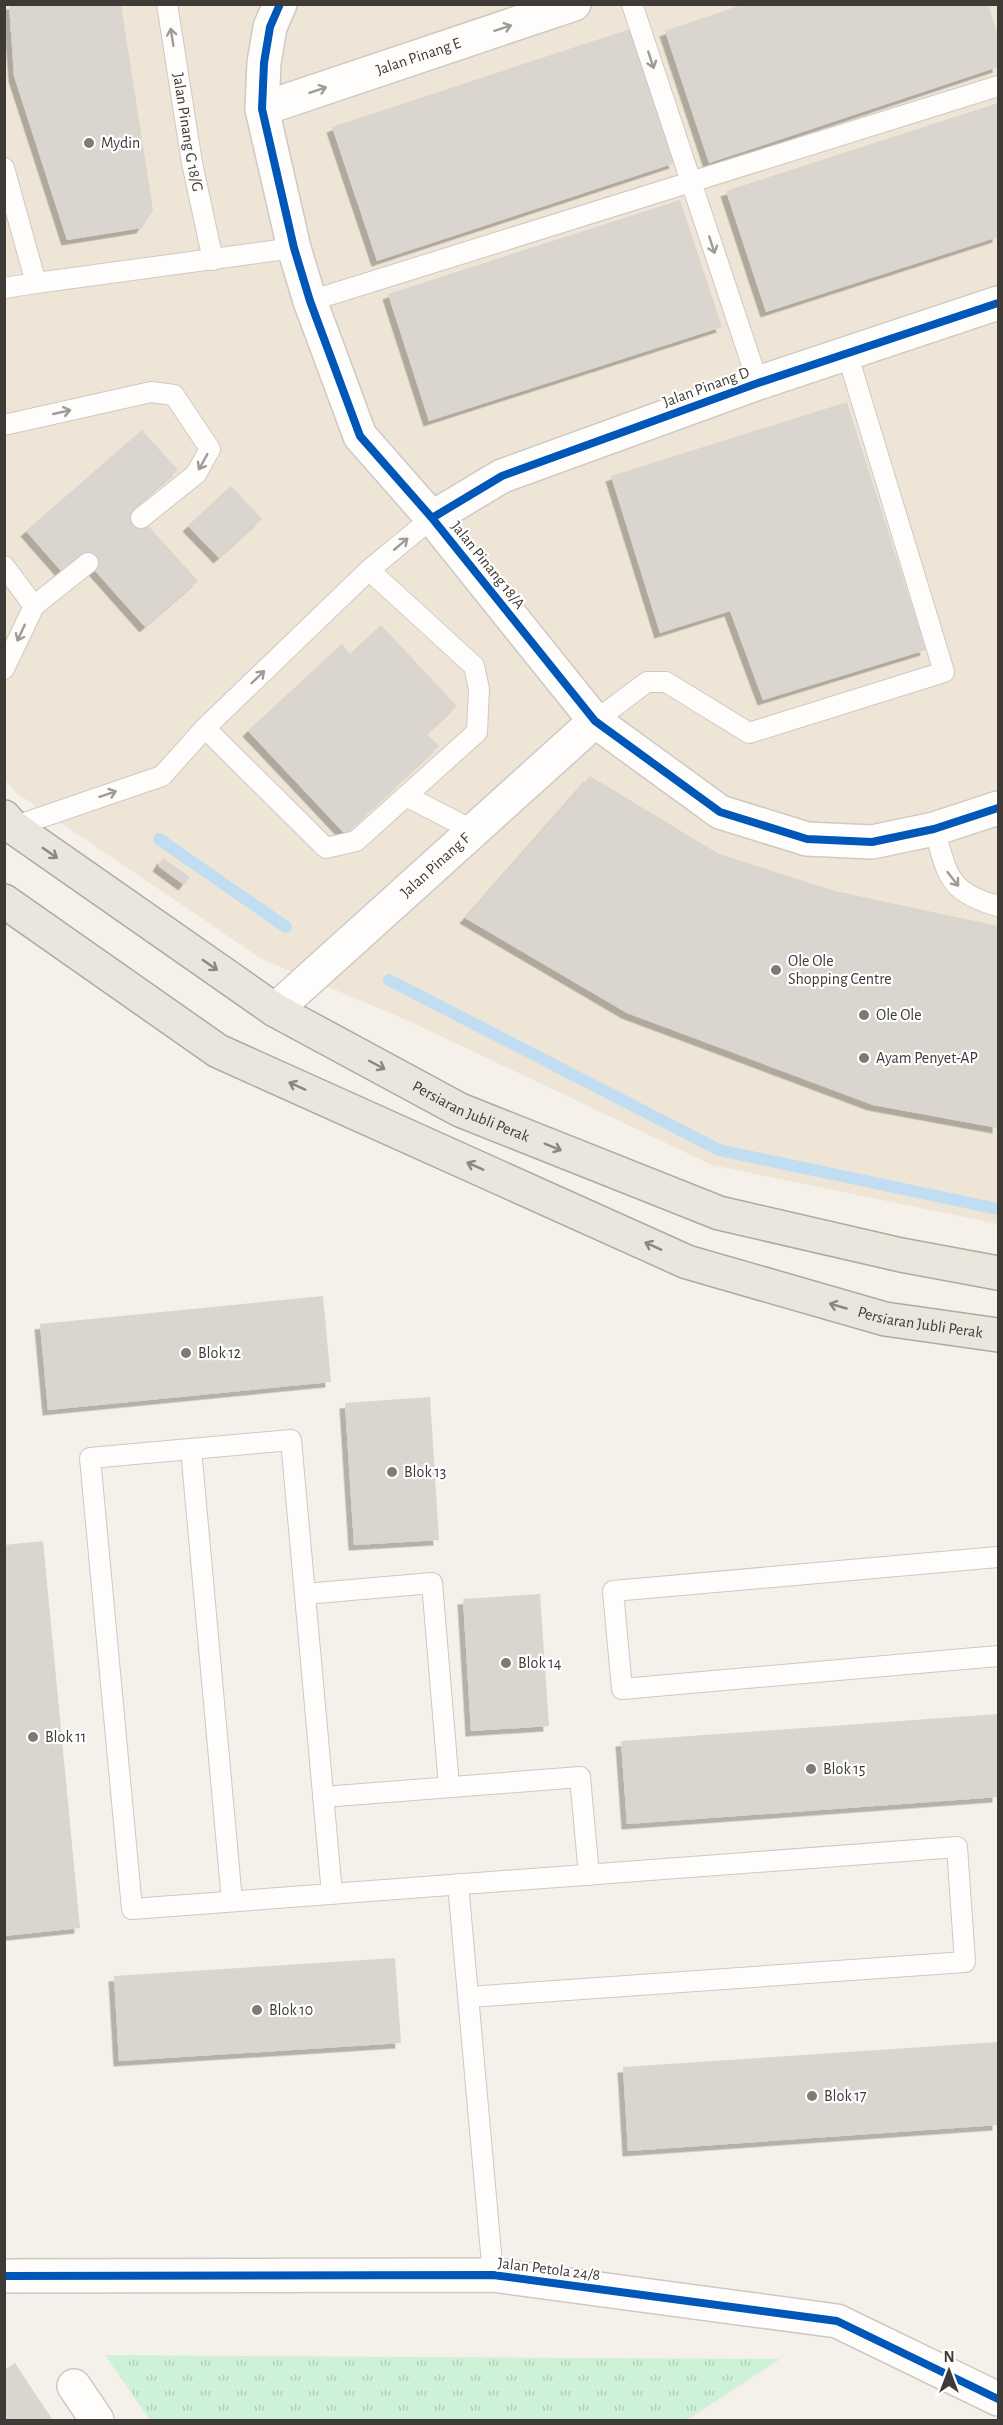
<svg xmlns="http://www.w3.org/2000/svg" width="1003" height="2425" font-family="'Alegreya Sans',sans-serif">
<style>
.built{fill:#efe5d6}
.park{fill:url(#park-tufts)}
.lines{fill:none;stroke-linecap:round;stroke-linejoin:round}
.stream{stroke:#c0ddf2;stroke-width:12}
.building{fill:#dad5cf;filter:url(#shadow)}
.service-casing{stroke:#cdc9c3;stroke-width:22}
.minor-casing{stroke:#cdc9c3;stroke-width:36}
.tertiary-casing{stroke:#cdc9c3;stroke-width:36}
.primary-casing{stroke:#b1aa9b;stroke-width:36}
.service{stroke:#fefdfc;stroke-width:20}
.minor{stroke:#fefdfc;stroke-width:33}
.tertiary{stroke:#fefdfc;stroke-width:33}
.primary{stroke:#e9e6de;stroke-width:33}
.cycleway-casing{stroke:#fff;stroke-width:11}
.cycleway{stroke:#0057b8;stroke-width:8}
.oneway{stroke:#9e9c98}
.oneway2{stroke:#8b8781}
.poi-dot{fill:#7e7a74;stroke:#fff;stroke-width:2}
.labels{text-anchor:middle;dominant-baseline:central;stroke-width:4.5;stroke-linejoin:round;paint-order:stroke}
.street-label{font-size:16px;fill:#3e3a35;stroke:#fff}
.poi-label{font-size:16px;fill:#3e3a35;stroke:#fff;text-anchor:start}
</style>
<defs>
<pattern id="park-tufts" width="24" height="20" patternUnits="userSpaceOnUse" patternTransform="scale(1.5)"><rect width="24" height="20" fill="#cef2d7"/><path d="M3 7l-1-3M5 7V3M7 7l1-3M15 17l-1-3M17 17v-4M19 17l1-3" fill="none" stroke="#b2d0b9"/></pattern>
<filter id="shadow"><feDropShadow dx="-5.5" dy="5.5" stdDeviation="0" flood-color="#0004"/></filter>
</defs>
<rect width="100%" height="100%" fill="#f5f0e9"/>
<path class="built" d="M4,5H998V1224L712,1165L411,1022L262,959L15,792L5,780Z"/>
<path class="park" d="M105,2355L780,2359L687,2420H150Z"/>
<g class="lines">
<path class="stream" d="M159,839L286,927
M389,980L719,1150L998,1209"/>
</g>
<path class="building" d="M9,4H121L153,210L142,228L67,240L14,76Z
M744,4H988L998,36V67L709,163L665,31Z
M630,29L675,163L377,261L332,127Z
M998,103V237L766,312L726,191Z
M680,200L722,327L429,421L388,294Z
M847,402L926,650L763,700L730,611L660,633L611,476Z
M142,430L178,470L133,509L198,581L145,627L81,555L62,572L26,531Z
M231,486L262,519L219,558L188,526Z
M381,625L457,706L427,734L439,746L345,834L248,731L342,644L350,654Z
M590,776L719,854L835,891L998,926V1128L873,1105L627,1013L465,918Z
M163,858L190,877L184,885L158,866Z
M323,1296L331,1382L48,1410L40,1324Z
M430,1397L439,1540L354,1545L345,1403Z
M43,1541L80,1928L4,1936V1545Z
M540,1594L549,1726L471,1731L463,1599Z
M998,1714V1797L627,1824L621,1741Z
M395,1958L401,2043L119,2061L114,1976Z
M998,2042V2125L628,2151L623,2067Z
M15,2363L34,2392L53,2420H4V2370Z"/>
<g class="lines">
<defs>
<g id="service">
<path id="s1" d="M167,4L192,163L213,260"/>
<path d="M632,4L758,383"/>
<path d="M4,168L36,283L294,248"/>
<path d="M4,288L36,283"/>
<path d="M310,301L998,86"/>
<path d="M4,425L151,392L174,395L210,449L196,474L141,518"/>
<path d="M4,566L34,606L4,669"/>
<path d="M34,606L88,563"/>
<path d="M595,721L647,682H666L749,733L944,672L847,353"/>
<path d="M205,728L326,848L356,841L477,732L479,689L474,666L369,570"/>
<path d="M406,796L474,831"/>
<path d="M13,827L162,776L205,728L369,570L432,518"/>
<path d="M934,829C948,875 947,892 998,906"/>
<path d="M191,1449L232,1901"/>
<path d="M998,1557L613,1591L622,1689L998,1656"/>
<path d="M305,1594L432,1583L449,1786"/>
<path d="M323,1797L580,1777L589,1875"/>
<path d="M458,1884L493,2275"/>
<path d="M332,1894L291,1440L90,1458L132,1909L957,1847L965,1962L469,1997"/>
</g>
<g id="minor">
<path d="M280,4L270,27L264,63L262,109L294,248L310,301L360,436L432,518L595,721L720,812L807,839L872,842L934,829L998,808"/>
<path id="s2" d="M262,109L574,4"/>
<path d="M432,518L502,476L758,383L998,303"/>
<path id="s3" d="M275,1010L595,721"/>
<path d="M74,2386L97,2420"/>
</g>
<path id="tertiary" d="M4,2276L493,2275L837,2321L998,2399"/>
<g id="primary">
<path id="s4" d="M4,817L13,827L275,1010L460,1110L719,1213L901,1255L998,1273"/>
<path id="s5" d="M4,901L218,1051L687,1262L885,1319L998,1335"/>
</g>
</defs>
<use href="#service" class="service-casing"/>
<use href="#minor" class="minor-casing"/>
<use href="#tertiary" class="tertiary-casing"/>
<use href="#primary" class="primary-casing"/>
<use href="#service" class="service"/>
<use href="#minor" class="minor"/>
<use href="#tertiary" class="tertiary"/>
<use href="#primary" class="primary"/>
<defs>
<path id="cycleway" d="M280,4L270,27L264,63L262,109L294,248L310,301L360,436L432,518L595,721L720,812L807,839L872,842L934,829L998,808
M432,518L502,476L758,383L998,303
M4,2276L493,2275L837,2321L998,2399"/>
</defs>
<use href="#cycleway" class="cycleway-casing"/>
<use href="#cycleway" class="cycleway"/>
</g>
<defs><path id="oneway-shaft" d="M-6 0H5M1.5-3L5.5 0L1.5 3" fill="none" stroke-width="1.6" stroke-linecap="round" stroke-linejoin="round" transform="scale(1.5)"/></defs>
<g class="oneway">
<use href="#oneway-shaft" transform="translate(503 28) rotate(-18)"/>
<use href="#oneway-shaft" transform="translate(172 37) rotate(-99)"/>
<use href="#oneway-shaft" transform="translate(651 60) rotate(72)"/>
<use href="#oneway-shaft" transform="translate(318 90) rotate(-18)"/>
<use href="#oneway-shaft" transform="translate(712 245) rotate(72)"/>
<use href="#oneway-shaft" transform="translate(62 412) rotate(-13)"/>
<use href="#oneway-shaft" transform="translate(203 462) rotate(119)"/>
<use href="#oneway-shaft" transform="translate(401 544) rotate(-40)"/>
<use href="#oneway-shaft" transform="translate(21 633) rotate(115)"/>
<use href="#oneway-shaft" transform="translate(258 677) rotate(-44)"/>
<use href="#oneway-shaft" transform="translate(108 794) rotate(-19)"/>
<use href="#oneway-shaft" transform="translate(953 879) rotate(52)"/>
</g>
<g class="oneway2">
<use href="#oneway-shaft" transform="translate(50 853) rotate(35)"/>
<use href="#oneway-shaft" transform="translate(210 965) rotate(35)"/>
<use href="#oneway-shaft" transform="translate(377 1065) rotate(28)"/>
<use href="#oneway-shaft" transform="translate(297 1086) rotate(-156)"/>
<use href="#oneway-shaft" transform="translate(553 1147) rotate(22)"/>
<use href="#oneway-shaft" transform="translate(475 1166) rotate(-156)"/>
<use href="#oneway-shaft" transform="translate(653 1246) rotate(-156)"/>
<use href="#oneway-shaft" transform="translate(838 1306) rotate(-164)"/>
</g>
<g class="poi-dot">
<circle cx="89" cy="143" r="6"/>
<circle cx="776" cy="970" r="6"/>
<circle cx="864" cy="1015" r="6"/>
<circle cx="864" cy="1058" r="6"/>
<circle cx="186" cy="1353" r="6"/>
<circle cx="392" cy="1472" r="6"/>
<circle cx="506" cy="1663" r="6"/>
<circle cx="33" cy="1737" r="6"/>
<circle cx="811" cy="1769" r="6"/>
<circle cx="257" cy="2010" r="6"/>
<circle cx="812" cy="2096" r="6"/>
</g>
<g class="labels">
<g class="street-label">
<text stroke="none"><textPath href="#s2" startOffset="165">Jalan Pinang E</textPath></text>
<text stroke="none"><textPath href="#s1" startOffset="130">Jalan Pinang G 18/G</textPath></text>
<text transform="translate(706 387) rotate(-20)">Jalan Pinang D</text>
<text transform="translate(488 565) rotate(51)">Jalan Pinang 18/A</text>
<text stroke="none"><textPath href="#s3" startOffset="216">Jalan Pinang F</textPath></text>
<text stroke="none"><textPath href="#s4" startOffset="554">Persiaran Jubli Perak</textPath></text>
<text stroke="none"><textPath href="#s5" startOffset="1017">Persiaran Jubli Perak</textPath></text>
<text transform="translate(549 2269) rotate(7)">Jalan Petola 24/8</text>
</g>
<g class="poi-label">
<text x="101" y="143">Mydin</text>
<text x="788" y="961">Ole Ole<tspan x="788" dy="18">Shopping Centre</tspan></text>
<text x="876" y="1015">Ole Ole</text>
<text x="876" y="1058">Ayam Penyet-AP</text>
<text x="198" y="1353">Blok 12</text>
<text x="404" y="1472">Blok 13</text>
<text x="518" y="1663">Blok 14</text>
<text x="45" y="1737">Blok 11</text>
<text x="823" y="1769">Blok 15</text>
<text x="269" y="2010">Blok 10</text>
<text x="824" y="2096">Blok 17</text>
</g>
</g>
<rect width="1003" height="2425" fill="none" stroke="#3e3a35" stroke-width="12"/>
<g transform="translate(949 2371)" stroke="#ffffff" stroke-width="4.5" paint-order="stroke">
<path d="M0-4.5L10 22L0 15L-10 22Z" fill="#3e3a35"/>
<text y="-9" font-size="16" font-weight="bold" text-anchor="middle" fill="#3e3a35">N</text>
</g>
</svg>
